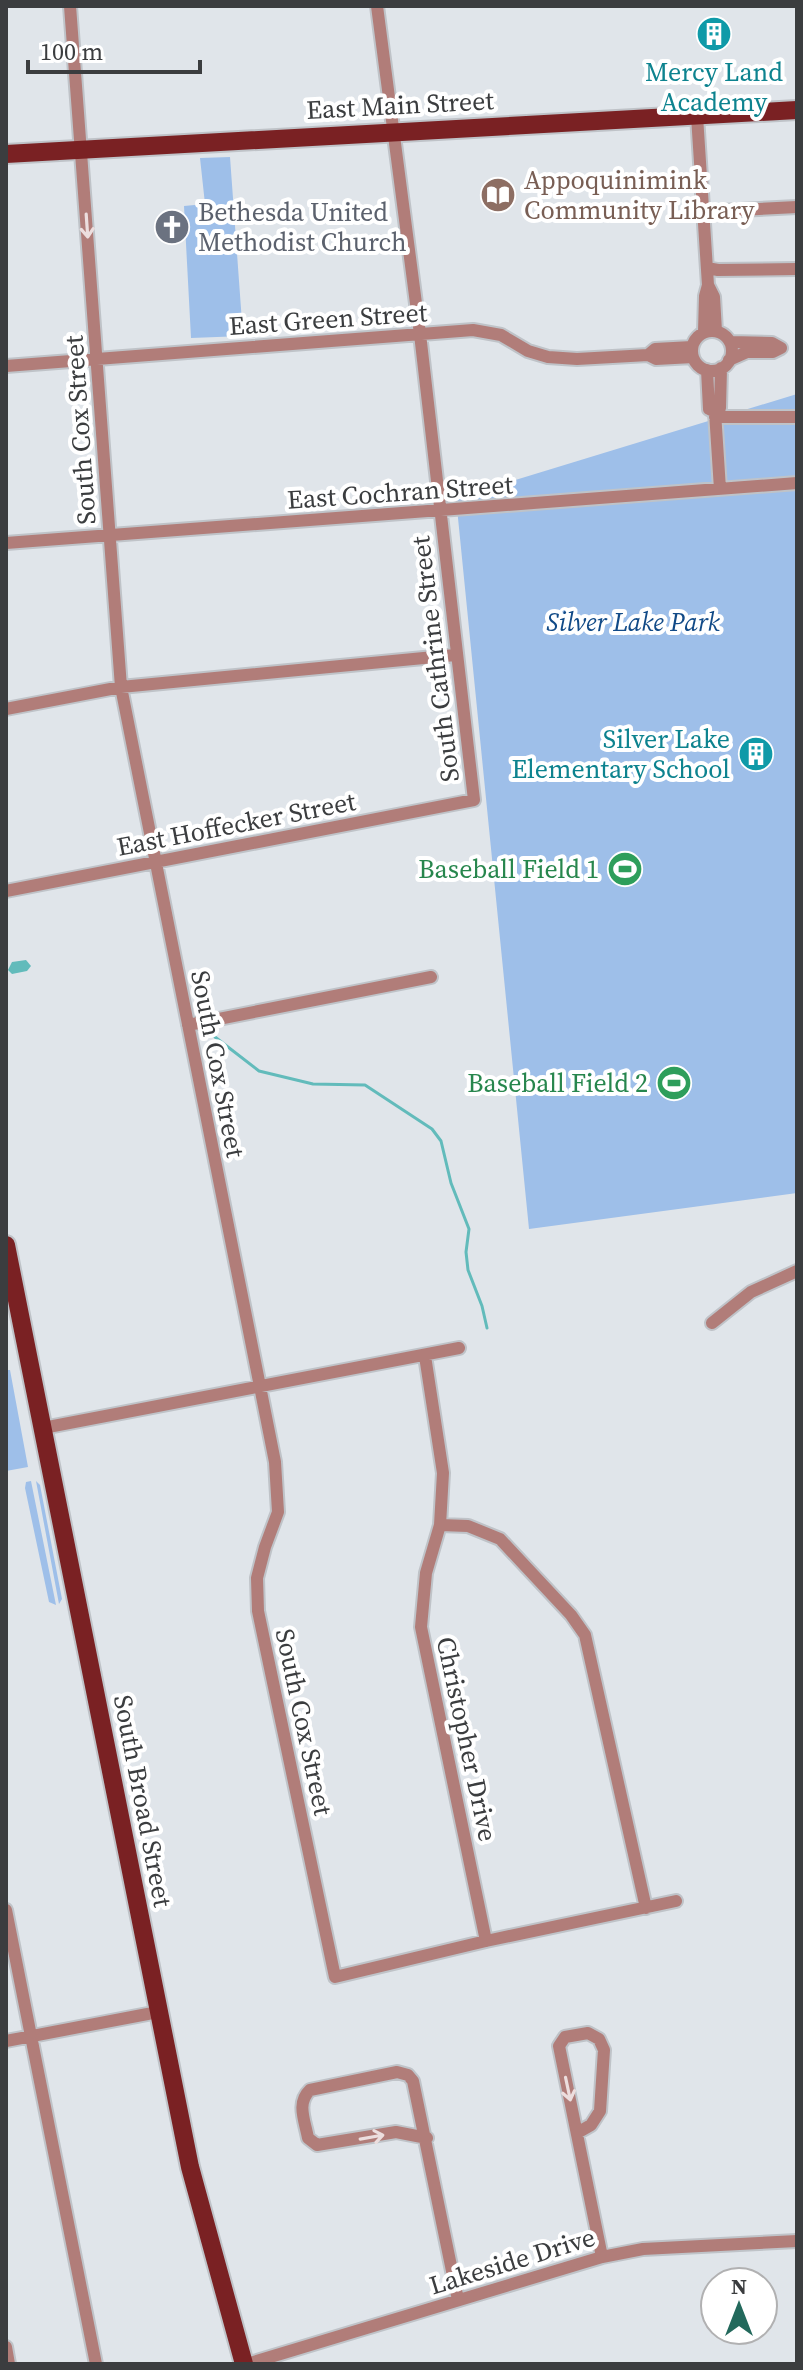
<svg xmlns="http://www.w3.org/2000/svg" width="803" height="2370" font-family="'Source Serif 4',serif">
<style>
.green{fill:#9ebfe9}
.water{fill:#62bbbb}
.lines{fill:none;stroke-linecap:round;stroke-linejoin:round}
.stream{stroke:#62bbbb;stroke-width:3}
.minor-casing{stroke:#bfc3c8;stroke-width:16}
.primary-casing{stroke:#bfc3c8;stroke-width:22}
.minor{stroke:#b17d79;stroke-width:12}
.primary{stroke:#7a2123;stroke-width:18}
.oneway{stroke:#ecdede}
.labels{text-anchor:middle;dominant-baseline:central;stroke-width:8;stroke-linejoin:round;paint-order:stroke}
.culture-label{font-size:26px;fill:#0d838f;stroke:#fff}
.street-label{font-size:26px;fill:#3b3d3f;stroke:#fff}
.education-label{font-size:26px;fill:#785e54;stroke:#fff;text-anchor:start}
.worship-label{font-size:26px;fill:#5b616d;stroke:#fff;text-anchor:start}
.park-label{font-size:26px;font-style:italic;fill:#114a87;stroke:#fff}
.leisure-label{font-size:26px;fill:#27864d;stroke:#fff;text-anchor:end}
</style>
<rect width="100%" height="100%" fill="#e0e5ea"/>
<path class="green" d="M230,157L243,336L191,338L184,206L205,204L200,158Z
M797,394V1193L529,1229L456,498Z
M6,1370H10L28,1467L6,1471Z
M31,1481L56,1605L49,1602L25,1488L26,1482Z
M36,1481L40,1485L62,1599L59,1604Z"/>
<path class="water" d="M26,960L31,966L27,971L12,974L8,970L12,962Z"/>
<g class="lines">
<path class="stream" d="M215,1037L259,1071L313,1084L365,1085L432,1129L441,1141L451,1183L469,1229L466,1252L468,1270L482,1306L487,1328"/>
<defs>
<path id="minor" d="M70,6L121,687L275,1462L278,1512L265,1547L257,1578L258,1611L335,1977L486,1941L676,1901
M697,116L708,285
M703,212L797,207
M707,268L718,270L797,269
M692 351a20 20 0 1 1 40 0a20 20 0 1 1-40 0Z
M704,332L705,296L708,285L714,297L716,331
M692,347L655,349L648,355L656,359L693,357
M729,360L747,352H773L781,348L772,343L730,342
M6,366L473,330L501,335L528,351L548,357L577,359L648,355
M707,370L709,409L715,412L720,408L721,368
M715,412L720,489
M715,417H797
M6,543L797,483
M6,709L121,687L455,655
M6,891L474,800L420,334L377,6
M188,1025L431,977
M712,1323L751,1292L797,1271
M425,1356L443,1473L440,1525L426,1573L421,1627L486,1941
M43,1428L459,1348
M440,1525L468,1526L500,1539L571,1615L585,1635L646,1908
M6,1910L96,2364
M6,2041L158,2012
M577,2133L591,2125L600,2111L604,2050L599,2039L588,2033L565,2037L559,2046L602,2257
M427,2138L396,2132L317,2145L308,2138C305,2121 296,2103 310,2090L397,2072L408,2075L413,2081L458,2300
M6,2347L9,2364
M247,2364L602,2257L643,2249L797,2241"/>
<path id="primary" d="M6,154L797,110
M6,1245L190,2167L244,2364"/>
</defs>
<use href="#minor" class="minor-casing"/>
<use href="#primary" class="primary-casing"/>
<use href="#minor" class="minor"/>
<use href="#primary" class="primary"/>
</g>
<defs><path id="oneway-shaft" d="M-6 0H5M1.5-3L5.5 0L1.5 3" fill="none" stroke-width="1.6" stroke-linecap="round" stroke-linejoin="round" transform="scale(2)"/></defs>
<g class="oneway">
<use href="#oneway-shaft" transform="translate(87 226) rotate(86)"/>
<use href="#oneway-shaft" transform="translate(568 2089) rotate(78)"/>
<use href="#oneway-shaft" transform="translate(372 2137) rotate(-10)"/>
</g>
<defs>
<symbol id="building-disc" viewBox="-11 -11 22 22"><circle r="9.5" fill="#0f9aa8" stroke="#fff"/><path d="M-4-6H4V6H1V3H-1V6H-4ZM-2.5-4.3h1.7v1.8h-1.7ZM.8-4.3h1.7v1.8H.8ZM-2.5-1h1.7V.8h-1.7ZM.8-1h1.7V.8H.8Z" fill="#fff"/></symbol>
<symbol id="library-disc" viewBox="-11 -11 22 22"><circle r="9.5" fill="#8d6e63" stroke="#fff"/><path d="M-6-4Q-3-5.5-.7-3.5V5Q-3 3-6 4ZM6-4Q3-5.5 .7-3.5V5Q3 3 6 4Z" fill="#fff"/></symbol>
<symbol id="church-disc" viewBox="-11 -11 22 22"><circle r="9.5" fill="#6b7280" stroke="#fff"/><path d="M-1.2-6h2.4v3.5h3.3v2.4h-3.3V6h-2.4V-.1h-3.3v-2.4h3.3Z" fill="#fff"/></symbol>
<symbol id="stadium-disc" viewBox="-11 -11 22 22"><circle r="9.5" fill="#2e9e5b" stroke="#fff"/><path d="M0-5a6.5 5 0 1 0 0 10a6.5 5 0 1 0 0-10ZM-3.5-1.8h7v3.6h-7Z" fill="#fff"/></symbol>
</defs>
<g fill-rule="evenodd">
<use href="#building-disc" x="694" y="14" width="40" height="40"/>
<use href="#library-disc" x="478" y="175" width="40" height="40"/>
<use href="#church-disc" x="152" y="207" width="40" height="40"/>
<use href="#building-disc" x="736" y="734" width="40" height="40"/>
<use href="#stadium-disc" x="605" y="849" width="40" height="40"/>
<use href="#stadium-disc" x="654" y="1063" width="40" height="40"/>
</g>
<g class="labels">
<g class="culture-label">
<text x="714" y="72">Mercy Land<tspan x="714" dy="30">Academy</tspan></text>
<text x="730" y="739" text-anchor="end">Silver Lake<tspan x="730" dy="30">Elementary School</tspan></text>
</g>
<g class="street-label">
<text transform="translate(400 105) rotate(-3)">East Main Street</text>
<text transform="translate(328 319) rotate(-4)">East Green Street</text>
<text transform="translate(80 430) rotate(-94)">South Cox Street</text>
<text transform="translate(400 492) rotate(-4)">East Cochran Street</text>
<text transform="translate(435 659) rotate(-97)">South Cathrine Street</text>
<text transform="translate(236 824) rotate(-11)">East Hoffecker Street</text>
<text transform="translate(218 1064) rotate(79)">South Cox Street</text>
<text transform="translate(304 1722) rotate(78)">South Cox Street</text>
<text transform="translate(467 1739) rotate(78)">Christopher Drive</text>
<text transform="translate(143 1801) rotate(79)">South Broad Street</text>
<text transform="translate(512 2261) rotate(-17)">Lakeside Drive</text>
</g>
<g class="education-label">
<text x="524" y="180">Appoquinimink<tspan x="524" dy="30">Community Library</tspan></text>
</g>
<g class="worship-label">
<text x="198" y="212">Bethesda United<tspan x="198" dy="30">Methodist Church</tspan></text>
</g>
<g class="park-label">
<text x="633" y="622">Silver Lake Park</text>
</g>
<g class="leisure-label">
<text x="599" y="869">Baseball Field 1</text>
<text x="648" y="1083">Baseball Field 2</text>
</g>
</g>
<rect width="803" height="2370" fill="none" stroke="#3b3d3f" stroke-width="16"/>
<g transform="translate(739 2306)"><circle r="38" fill="#ffffff" stroke="#b1b1b2" stroke-width="2"/>
<path d="M0-6L14 30L0 20L-14 30Z" fill="#23695c"/>
<text y="-12" font-size="22" font-weight="bold" text-anchor="middle" fill="#3b3d3f">N</text>
</g>
<path d="M28 60v12h172v-12" fill="none" stroke="#3b3d3f" stroke-width="4"/>
<text x="40" y="60" font-size="24" fill="#3b3d3f" stroke="#ffffff" stroke-width="6" paint-order="stroke">100 m</text>
</svg>
